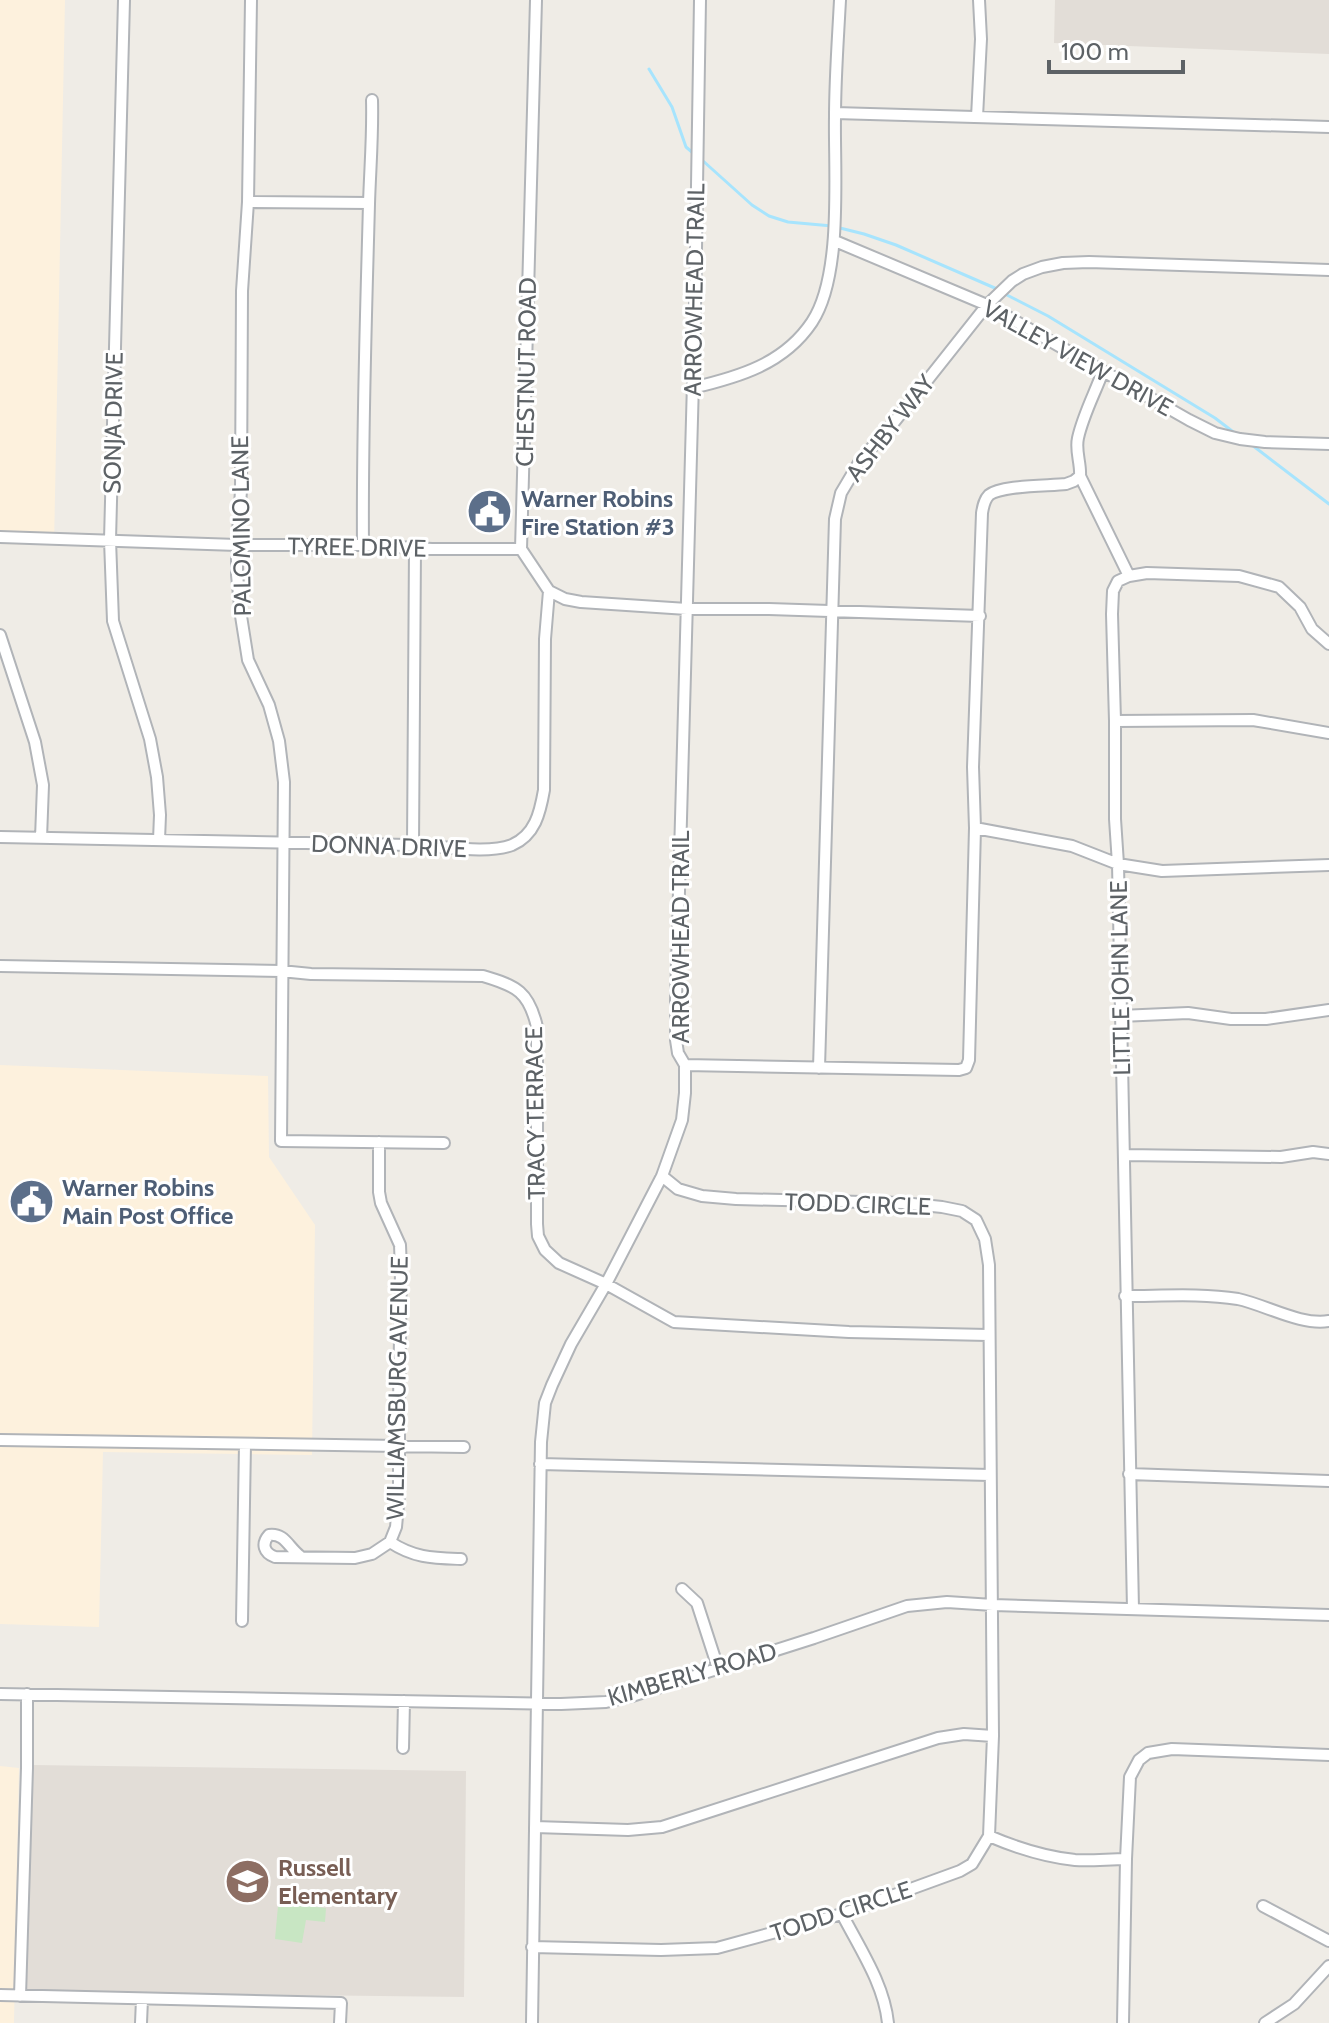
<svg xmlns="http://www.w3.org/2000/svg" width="1329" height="2023" font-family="Cabin,sans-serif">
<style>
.commercial{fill:#fdf1dd}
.education{fill:#e2ddd7}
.green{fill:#c8e6c3}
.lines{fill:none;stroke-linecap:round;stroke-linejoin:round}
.stream{stroke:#a7e4fd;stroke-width:3}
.minor-casing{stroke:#b1b4b8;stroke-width:14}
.minor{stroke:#fff;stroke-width:10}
.labels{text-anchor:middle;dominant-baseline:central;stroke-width:6;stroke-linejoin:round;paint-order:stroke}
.street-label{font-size:24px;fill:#5d6266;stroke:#fff}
.service-label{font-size:24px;font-weight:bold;fill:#4e5e75;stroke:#fff;text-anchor:start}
.education-label{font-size:24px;font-weight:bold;fill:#785e54;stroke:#fff;text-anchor:start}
</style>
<rect width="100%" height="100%" fill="#efece6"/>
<path class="commercial" d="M0,0H65L54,545L0,544Z
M0,1065L268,1076L269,1157L315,1225L312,1455L103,1452L99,1627L0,1624Z
M0,1766L19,1768L14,2023H0Z"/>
<path class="education" d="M1055,0H1329V54L1054,43Z
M32,1765L466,1771L464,1997L25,1992Z"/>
<path class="green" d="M297,1905L326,1908L325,1922L306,1920L302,1943L275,1939L278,1906Z"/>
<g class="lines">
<path class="stream" d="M649,69L672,107L686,147L693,153
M702,160L752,205L769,216L788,222L832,226L864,234L896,245L997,289
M1003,293L1048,316L1215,418L1236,434
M1252,445L1329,504"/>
<defs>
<path id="minor" d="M124,0L110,540L113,621L150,739L157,777L160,815L159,840
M251,0L248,202L242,291L241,491L237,545V575L241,616L248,660L269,705L279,741L284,782L281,1141L444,1143
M536,0L521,549L549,591L565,599L581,602L687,609H769L980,616
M835,113L1329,127
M977,117L981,39L979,0
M248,202L369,203
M835,241L987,305L1189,420L1215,433L1240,439L1265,442L1329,444
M1103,371C1095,393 1083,415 1078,438C1075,451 1081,463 1080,476L1129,576
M692,388C739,377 784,364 812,322C843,275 834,172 835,117C835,78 838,39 840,0
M0,537L237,545H363L432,549H521
M363,545C362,431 366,317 369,204C370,169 373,135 372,100
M0,635L35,742L43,785L41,838
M1115,721L1253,720L1329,733
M975,828L1072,846L1118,864L1162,871L1329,865
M0,837C136,840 273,842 409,845C438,845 486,855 512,845C535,835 540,813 544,790L545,639L549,591
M413,845L415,548
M0,966L281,971L311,974L483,976C517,986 529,992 537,1027V1224L538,1236L545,1250L559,1263L606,1284L674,1322L849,1332L988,1335
M1120,1016L1188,1013L1231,1019H1266L1329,1010
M685,1065L959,1070L966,1068L969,1060L975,828L973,767L982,513C983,507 984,500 989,495C1001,485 1049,486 1066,484L1074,481L1080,476
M819,1068L835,519L841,493L860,461L895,421L987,305L1012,281L1023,274L1042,267L1063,263L1089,262L1329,270
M1124,1155L1281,1157L1313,1152L1329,1154
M1125,1296C1162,1296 1201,1293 1238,1299C1266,1305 1301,1326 1329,1321
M0,1440L464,1447
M540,1464L990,1475
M1129,1474L1329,1481
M390,1542C414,1558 433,1558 461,1559
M300,1556C288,1547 285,1533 269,1535C261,1544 264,1553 275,1557L355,1558L372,1554L390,1542L396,1527L399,1495V1403L401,1270L400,1245L381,1203L379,1192V1142
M682,1589L697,1603L718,1668
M1133,1609L1118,864L1115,819V721L1112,614L1113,591L1118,581L1129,576L1147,573L1239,576L1279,587L1300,607L1312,629L1329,644
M242,1621L245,1444
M0,1694L561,1704L606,1702L632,1696L814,1638L907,1606L947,1602L993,1605L1329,1615
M403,1748L404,1701
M535,1827L628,1830L662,1827L938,1738L964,1734L993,1736
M989,1836C1017,1848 1045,1857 1075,1860C1092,1861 1109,1859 1126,1859
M1263,1906L1329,1941
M842,1914C860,1949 884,1984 888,2023
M532,1947L661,1950L717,1948L842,1914L960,1871L972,1864L989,1836L993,1736L989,1265L985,1239L976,1220L962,1211L942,1207L903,1203L736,1199L702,1196L678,1189L662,1176
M0,1995L341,2003L340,2023
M20,1996L27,1768V1694
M141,2023L142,1999
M532,2023L541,1442L545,1403L552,1385L571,1344L606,1284L662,1176L682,1120L685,1093V1065L678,1053L676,1040V1000L695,310L700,0
M1123,2023L1126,1859L1130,1777L1139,1760L1148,1753L1172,1749L1329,1755
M1265,2023L1294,2004L1329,1966"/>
</defs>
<use href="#minor" class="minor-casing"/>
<use href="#minor" class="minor"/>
</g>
<defs>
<symbol id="civic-disc" viewBox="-11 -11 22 22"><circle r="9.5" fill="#5c6f8a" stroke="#fff"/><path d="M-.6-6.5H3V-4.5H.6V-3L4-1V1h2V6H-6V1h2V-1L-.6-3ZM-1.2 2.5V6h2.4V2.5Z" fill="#fff"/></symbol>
<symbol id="school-disc" viewBox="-11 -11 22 22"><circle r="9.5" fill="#8d6e63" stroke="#fff"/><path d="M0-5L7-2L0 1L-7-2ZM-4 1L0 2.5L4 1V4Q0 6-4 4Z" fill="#fff"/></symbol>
</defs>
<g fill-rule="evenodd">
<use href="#civic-disc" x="464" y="486" width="51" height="51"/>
<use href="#civic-disc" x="6" y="1176" width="51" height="51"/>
<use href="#school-disc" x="222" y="1856" width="51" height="51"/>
</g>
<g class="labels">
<g class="street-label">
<text transform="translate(694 290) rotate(-89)">ARROWHEAD TRAIL</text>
<text transform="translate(1078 358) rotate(29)">VALLEY VIEW DRIVE</text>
<text transform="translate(526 372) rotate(-89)">CHESTNUT ROAD</text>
<text transform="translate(113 423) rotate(-89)">SONJA DRIVE</text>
<text transform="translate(890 428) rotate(-52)">ASHBY WAY</text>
<text transform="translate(241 526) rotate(-91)">PALOMINO LANE</text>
<text transform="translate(357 547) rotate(1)">TYREE DRIVE</text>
<text transform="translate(389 846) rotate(2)">DONNA DRIVE</text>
<text transform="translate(680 937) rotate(-90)">ARROWHEAD TRAIL</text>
<text transform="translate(1120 978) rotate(-91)">LITTLE JOHN LANE</text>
<text transform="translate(535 1113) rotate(-91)">TRACY TERRACE</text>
<text transform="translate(858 1204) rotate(2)">TODD CIRCLE</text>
<text transform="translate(397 1388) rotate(-89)">WILLIAMSBURG AVENUE</text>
<text transform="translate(692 1674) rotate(-16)">KIMBERLY ROAD</text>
<text transform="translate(841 1911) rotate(-18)">TODD CIRCLE</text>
</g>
<g class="service-label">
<text x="521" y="498">Warner Robins<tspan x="521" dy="28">Fire Station #3</tspan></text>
<text x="62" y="1187">Warner Robins<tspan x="62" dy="28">Main Post Office</tspan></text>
</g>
<g class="education-label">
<text x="278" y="1867">Russell<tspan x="278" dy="28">Elementary</tspan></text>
</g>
</g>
<path d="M1049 60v12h134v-12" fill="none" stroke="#5d6266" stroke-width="4"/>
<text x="1061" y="60" font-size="24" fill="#5d6266" stroke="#ffffff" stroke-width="6" paint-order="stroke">100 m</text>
</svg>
